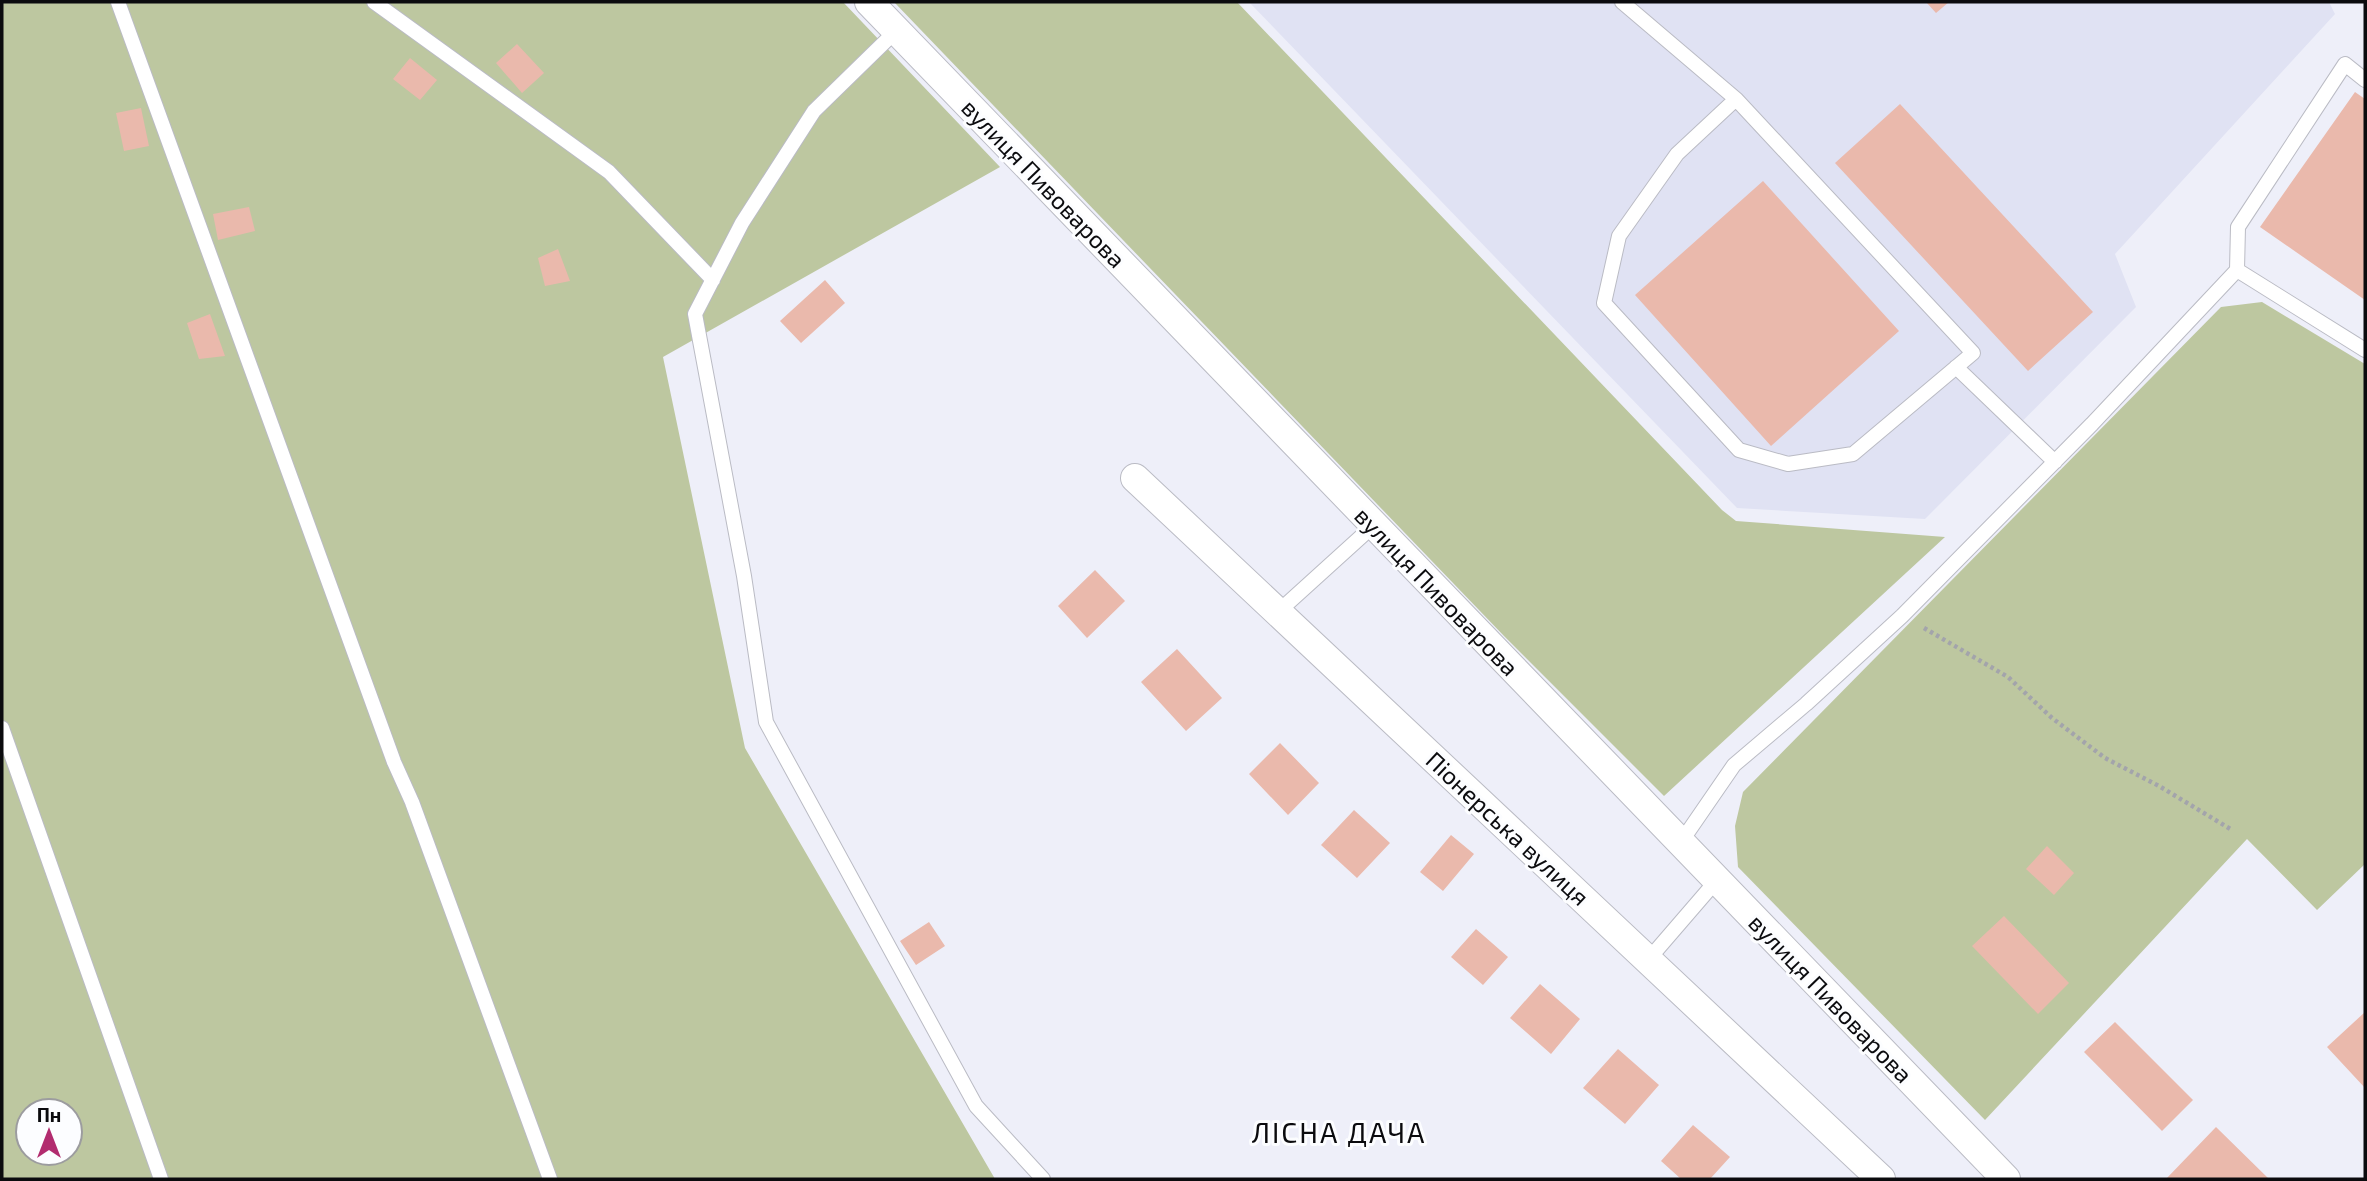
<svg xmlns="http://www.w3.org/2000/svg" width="2367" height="1181" font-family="'Exo 2',sans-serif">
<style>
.built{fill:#e0e2f3}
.green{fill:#bdc7a0;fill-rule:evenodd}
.building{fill:#eab9ac}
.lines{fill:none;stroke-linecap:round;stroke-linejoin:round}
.service-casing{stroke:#babbc4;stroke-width:16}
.minor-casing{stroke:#babbc4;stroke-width:30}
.path{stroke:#a3a4ab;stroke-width:4.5;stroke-dasharray:3.5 3.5;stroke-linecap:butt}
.service{stroke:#fff;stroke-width:14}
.minor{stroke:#fff;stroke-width:28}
.labels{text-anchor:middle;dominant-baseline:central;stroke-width:6;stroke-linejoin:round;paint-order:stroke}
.street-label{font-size:24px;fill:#0b0b0e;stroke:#fcfdff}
.quarter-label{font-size:28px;letter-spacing:2px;fill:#0b0b0e;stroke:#fcfdff}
</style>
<rect width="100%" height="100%" fill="#eeeff9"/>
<path class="built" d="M1249,2H2329L2335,14L2115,254L2136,307L1925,519L1737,508Z"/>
<path class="green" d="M2,2H843L1000,167L663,357L745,748L995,1179H2ZM28,1111H70V1153H28Z
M894,2H1237L1722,510L1736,521L1945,537L1664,796L1504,636Z
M2262,302L2365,364V864L2317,910L2247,839L1985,1120L1738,867L1735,826L1743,792L2221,307Z"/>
<path class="building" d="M1926,2H1949L1936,13Z
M517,44L544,73L522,93L496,63Z
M410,58L437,80L420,100L393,79Z
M2355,92L2365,99V300L2260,227Z
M1900,104L2093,312L2028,371L1835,163Z
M141,108L149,146L124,151L116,113Z
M1763,181L1899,331L1771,446L1635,295Z
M249,207L255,231L218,240L213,214Z
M558,249L570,281L545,286L538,258Z
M825,280L845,303L801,343L780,321Z
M210,314L225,356L199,359L187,323Z
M1095,570L1125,601L1087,638L1058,606Z
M1177,649L1222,698L1186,731L1141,682Z
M1280,743L1319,783L1288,815L1249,774Z
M1354,810L1390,843L1357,878L1321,845Z
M1451,835L1474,854L1443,891L1420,872Z
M2047,846L2074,873L2054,895L2026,869Z
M2004,916L2069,983L2038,1014L1972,946Z
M929,922L945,946L916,965L900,941Z
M1476,929L1508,957L1483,985L1451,957Z
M1540,984L1580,1019L1551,1054L1510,1018Z
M2365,1012V1088L2327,1047Z
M2115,1022L2193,1100L2162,1131L2084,1052Z
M1618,1049L1659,1085L1625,1124L1583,1088Z
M1693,1125L1730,1157L1710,1179H1681L1661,1161Z
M2216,1127L2269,1179H2166Z"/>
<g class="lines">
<defs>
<path id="service" d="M118,2L394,762L412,802L550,1179
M374,2L609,172L713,280
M1622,2L1736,99L1973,353L1853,454L1788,464L1739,450L1604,303L1619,236L1677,154L1736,99
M897,30L814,111L742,223L695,314L744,576L766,722L976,1106L1043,1179
M2237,270L2365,350
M1956,367L2055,462
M1278,612L1374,525
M2,728L161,1179
M1681,842L1734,765L1806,704L1902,616L2092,424L2237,270L2238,227L2345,64L2365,80
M1648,960L1717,880"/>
<path id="minor" d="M869,2L2006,1179
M1135,478L1881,1179"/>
</defs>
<use href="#service" class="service-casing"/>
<use href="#minor" class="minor-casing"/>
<path class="path" d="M1924,628L2008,677L2052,718L2105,758L2159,786L2232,830"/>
<use href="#service" class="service"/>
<use href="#minor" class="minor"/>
</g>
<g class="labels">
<g class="street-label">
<text transform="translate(1044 183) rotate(46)">вулиця Пивоварова</text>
<text transform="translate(1437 591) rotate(46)">вулиця Пивоварова</text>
<text transform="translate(1508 828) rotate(43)">Піонерська вулиця</text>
<text transform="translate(1831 998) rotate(46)">вулиця Пивоварова</text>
</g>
<g class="quarter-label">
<text x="1339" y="1132">ЛІСНА ДАЧА</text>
</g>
</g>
<rect width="2367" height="1181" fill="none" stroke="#0b0b0e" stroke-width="7"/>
<g transform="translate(49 1132)"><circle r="33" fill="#fcfdff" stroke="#9c9c9f" stroke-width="2"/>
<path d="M0-5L12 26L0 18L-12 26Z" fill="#b22c6f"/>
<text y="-10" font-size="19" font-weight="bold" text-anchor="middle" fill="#0b0b0e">Пн</text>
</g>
</svg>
